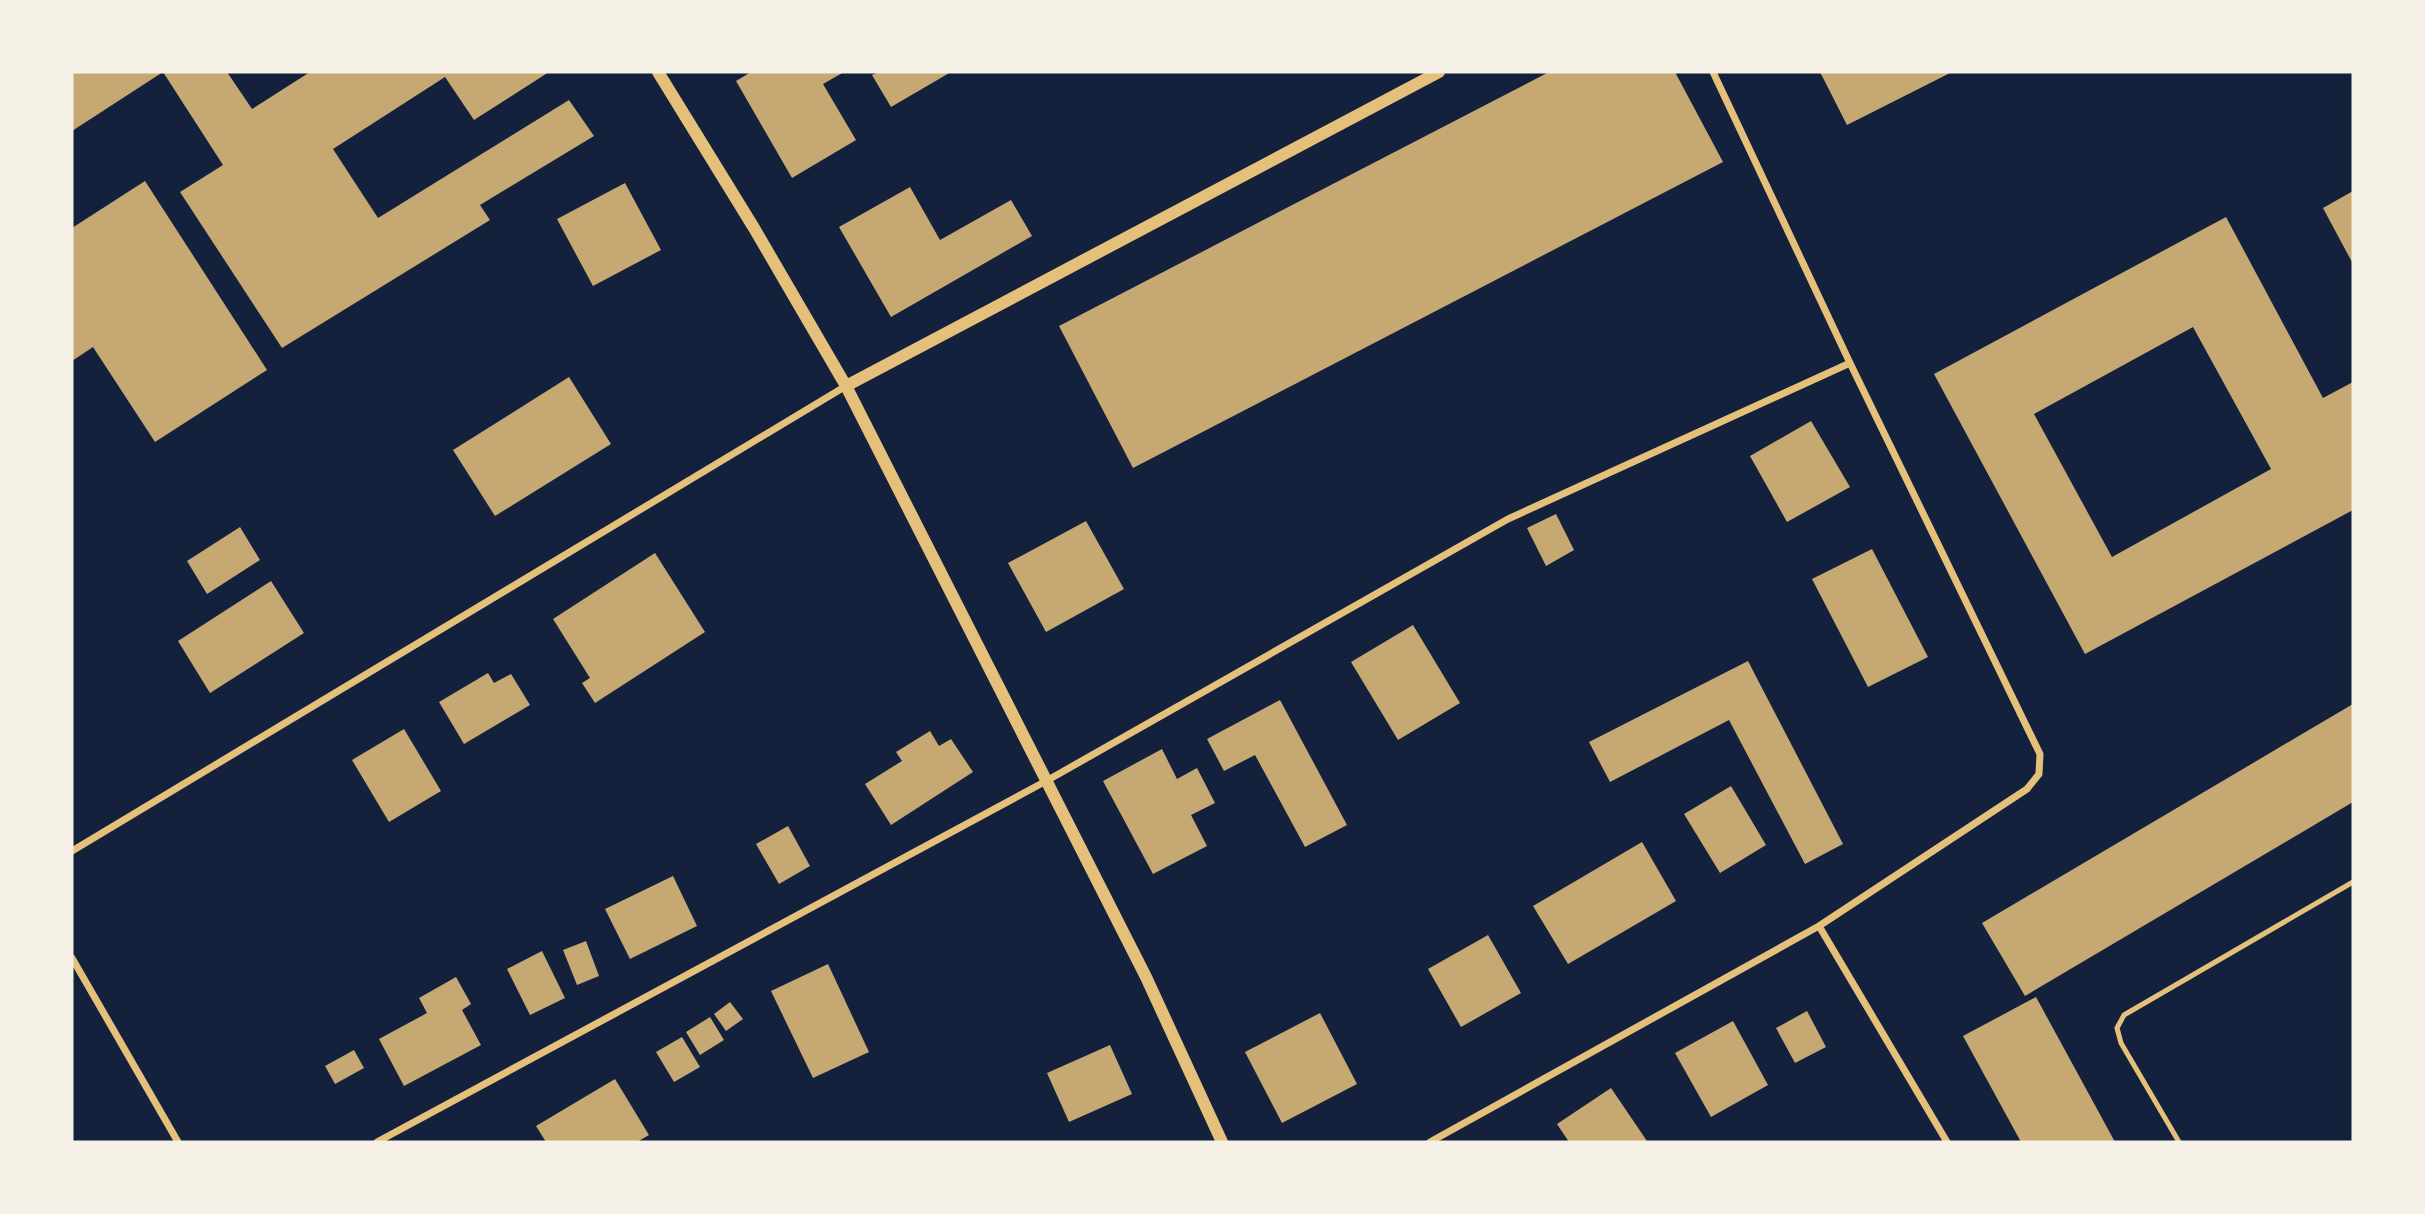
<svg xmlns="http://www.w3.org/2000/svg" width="2425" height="1214" font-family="Helvetica,sans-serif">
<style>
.building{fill:#c6a872;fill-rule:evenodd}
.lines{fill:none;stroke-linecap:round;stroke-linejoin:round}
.service{stroke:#e5c07b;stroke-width:5}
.minor{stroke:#e5c07b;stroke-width:7}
.tertiary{stroke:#e5c07b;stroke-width:12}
</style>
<rect width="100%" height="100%" fill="#14213d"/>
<path class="building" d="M72,72H227L252,109L310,72H549L474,120L445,77L333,149L378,218L569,100L594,136L480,205L490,220L282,348L180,192L223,165L163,72L72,131Z
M751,72H844L823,84L856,140L792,178L736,81Z
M879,72H951L891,107L872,75Z
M1549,72H1675L1723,162L1133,468L1059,326Z
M1820,72H1952L1847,125Z
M145,181L267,370L155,442L93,347L72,361V228Z
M625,183L661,250L593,286L557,219Z
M910,187L940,240L1011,200L1032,236L891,317L839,227Z
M2353,191V264L2323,208Z
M2226,217L2323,398L2353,382V510L2085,654L1934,374ZM2193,327L2271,469L2112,557L2034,414Z
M569,377L611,444L495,516L453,450Z
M1811,421L1850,487L1787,522L1750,456Z
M1556,514L1574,550L1546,566L1527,528Z
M1086,521L1124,589L1046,632L1008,563Z
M240,527L260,560L207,594L187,561Z
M1872,549L1928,657L1868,687L1812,579Z
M655,553L705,632L595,703L582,683L590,678L553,619Z
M271,581L304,633L210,693L178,641Z
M1413,625L1460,703L1398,740L1351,662Z
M1748,661L1843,844L1805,864L1729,720L1610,782L1589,742Z
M488,673L494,683L511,674L530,705L464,744L439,702Z
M1280,700L1347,825L1305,847L1255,755L1224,771L1207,739Z
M2353,704V802L2025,996L1982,923Z
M404,729L441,791L389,822L352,760Z
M930,731L939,746L951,739L973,772L891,825L865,784L902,761L896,752Z
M1162,749L1177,779L1197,768L1215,803L1191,815L1207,846L1153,874L1103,781Z
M1731,786L1766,845L1720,873L1684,814Z
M788,826L810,866L779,884L756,844Z
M1642,842L1676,901L1568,964L1533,906Z
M673,876L697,926L630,959L605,909Z
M1488,935L1521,993L1461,1027L1428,969Z
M586,941L599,976L577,985L563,950Z
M542,951L565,998L530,1015L507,969Z
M828,964L869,1052L813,1078L771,991Z
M456,977L471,1004L462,1010L481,1045L404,1086L379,1039L427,1013L419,998Z
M2036,997L2115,1142H2021L1963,1036Z
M730,1002L743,1019L726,1031L714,1014Z
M1807,1011L1826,1047L1795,1063L1776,1028Z
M1320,1013L1357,1084L1282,1123L1245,1052Z
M710,1017L724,1040L700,1055L686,1032Z
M1733,1021L1768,1085L1711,1117L1675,1053Z
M682,1037L700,1067L674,1082L656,1052Z
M1110,1045L1132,1094L1069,1122L1047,1073Z
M354,1050L364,1068L335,1084L325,1066Z
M615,1079L649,1135L637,1142H546L536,1126Z
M1611,1088L1647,1141L1569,1142L1557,1124Z"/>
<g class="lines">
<path class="service" d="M2179,1142L2121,1043L2117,1028L2124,1015L2353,882"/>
<path class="minor" d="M72,851L846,386
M1819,926L1947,1142
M72,958L178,1142
M377,1142L1048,780L1508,519L1850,363
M1430,1142L1819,926L2027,789L2039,774L2040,754L1850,363L1713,72"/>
<path class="tertiary" d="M658,72L754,228L846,386L1146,977L1222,1142
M846,386L1439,72"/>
</g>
<rect width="2425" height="1214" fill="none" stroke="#f6f1e7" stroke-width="147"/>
</svg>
